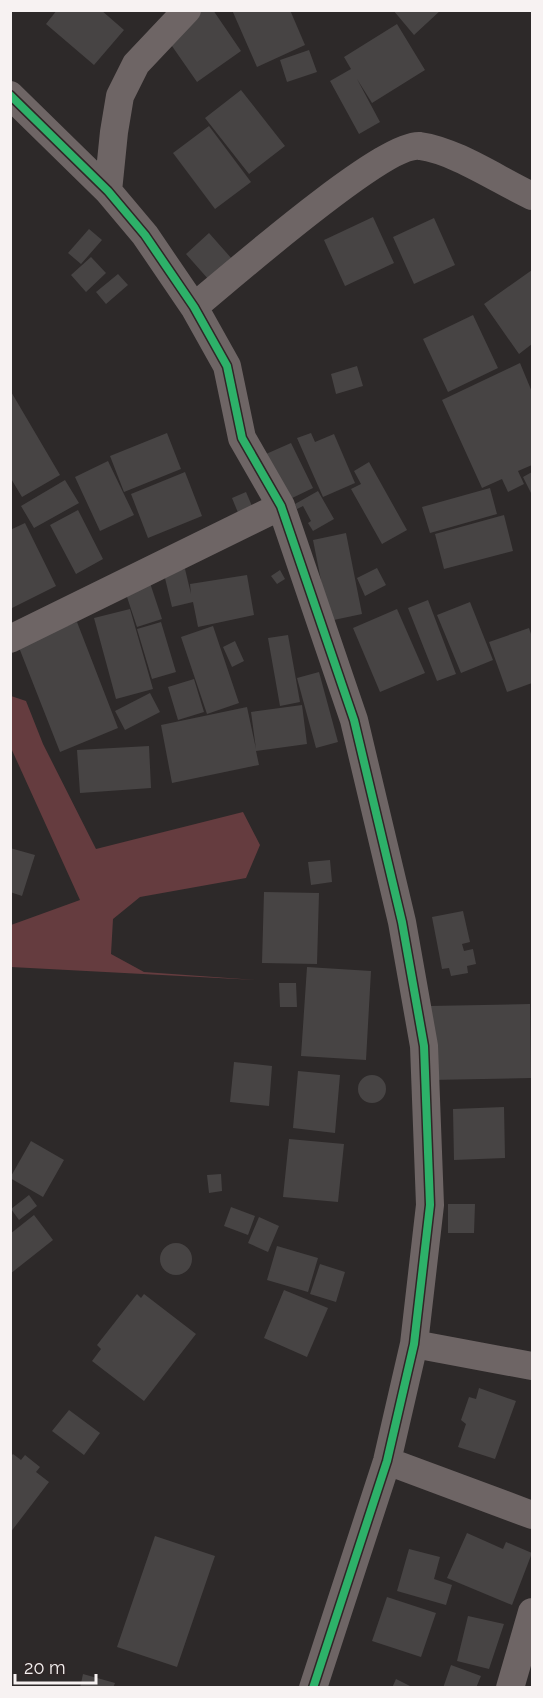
<svg xmlns="http://www.w3.org/2000/svg" width="543" height="1698" font-family="Raleway,sans-serif">
<style>
.green{fill:#653c3f}
.building{fill:#474444}
.lines{fill:none;stroke-linecap:round;stroke-linejoin:round}
.minor{stroke:#6e6565;stroke-width:28}
.cycleway-casing{stroke:#2f2727;stroke-width:11}
.cycleway{stroke:#2db169;stroke-width:8}
</style>
<rect width="100%" height="100%" fill="#2d2929"/>
<path class="green" d="M11,696L26,701L43,744L96,849L243,812L260,845L246,878L140,897L113,919L111,954L144,972L257,980L11,967V925L80,900L11,748Z"/>
<path class="building" d="M57,10H101L124,30L94,65L46,24Z
M202,10H213L241,51L197,82L165,36Z
M232,10H290L305,45L257,67Z
M393,10H441L414,35Z
M397,24L425,70L372,103L357,79L380,122L359,134L330,81L351,69L344,57Z
M309,50L317,72L287,82L280,60Z
M241,90L285,146L249,174L205,118Z
M209,126L251,182L215,209L173,153Z
M373,217L394,263L345,286L324,240Z
M434,218L455,265L414,284L393,237Z
M89,229L102,240L81,264L68,253Z
M209,233L232,259L209,280L186,254Z
M91,257L106,273L86,292L71,275Z
M532,270V344L519,354L484,304Z
M118,274L128,285L106,304L96,292Z
M473,315L498,368L448,392L423,339Z
M520,363L532,392V465L518,471L524,484L508,492L502,479L482,488L442,400Z
M357,366L363,386L336,394L331,374Z
M10,390L60,475L22,497L10,477Z
M167,433L181,469L124,492L110,456Z
M311,433L315,442L334,434L355,483L323,497L297,438Z
M291,443L313,488L288,500L266,454Z
M108,461L134,515L100,531L75,477Z
M369,462L407,530L382,544L351,489L361,484L354,471Z
M185,472L202,516L148,538L131,494Z
M532,472V495L523,477Z
M65,480L79,503L34,528L21,506Z
M490,488L497,514L430,533L422,507Z
M318,491L334,519L313,531L308,523L311,521L303,506L297,509L295,504Z
M246,492L255,513L241,520L232,498Z
M78,510L103,559L76,574L50,525Z
M504,515L513,551L444,569L435,534Z
M25,523L56,586L10,609V530Z
M346,533L362,614L329,621L313,540Z
M377,568L386,585L365,596L357,578Z
M185,569L191,594L190,584L247,575L254,615L198,627L193,602L172,607L164,574Z
M280,570L285,579L277,584L271,576Z
M150,583L162,619L137,627L125,591Z
M428,600L456,674L437,681L408,608Z
M470,602L493,660L461,673L437,615Z
M130,609L153,689L116,699L94,618Z
M397,609L425,673L380,692L353,628Z
M77,622L118,728L60,752L18,645Z
M161,622L176,672L152,679L137,629Z
M213,626L239,703L207,714L181,637Z
M529,628L532,637V683L507,692L489,642Z
M288,635L300,702L280,706L268,638Z
M235,641L244,661L232,667L223,647Z
M319,672L338,742L316,748L297,678Z
M194,679L204,712L178,720L168,687Z
M150,693L160,712L125,730L115,711Z
M302,705L307,744L256,751L259,765L172,783L161,725L247,707L256,749L251,712Z
M149,746L151,788L80,793L77,750Z
M10,848L35,855L22,896L10,892Z
M330,860L332,882L311,885L308,862Z
M264,892L319,893L317,964L262,963Z
M463,911L470,942L462,944L464,951L473,949L476,964L467,966L468,973L451,976L449,968L442,969L432,917Z
M307,967L371,971L366,1060L301,1056Z
M279,983H296L297,1007H280Z
M530,1004L531,1078L430,1080L429,1006Z
M234,1062L272,1066L269,1106L230,1102Z
M298,1071L340,1075L335,1133L293,1128Z
M358 1089a14 14 0 1 1 28 0a14 14 0 1 1-28 0Z
M504,1107L505,1158L454,1160L453,1109Z
M289,1139L344,1144L338,1202L283,1197Z
M31,1141L64,1160L43,1197L10,1178Z
M221,1174L222,1191L209,1193L207,1175Z
M29,1195L37,1206L19,1220L11,1209Z
M448,1204H475L474,1233H448Z
M231,1207L255,1216L248,1235L224,1226Z
M34,1215L53,1240L10,1274V1234Z
M259,1217L279,1226L268,1252L248,1243Z
M160 1259a16 16 0 1 1 32 0a16 16 0 1 1-32 0Z
M277,1246L318,1258L308,1292L267,1280Z
M320,1264L345,1272L336,1302L310,1294Z
M284,1290L328,1308L307,1357L264,1338Z
M137,1294L141,1298L144,1294L196,1334L144,1401L92,1361L101,1349L97,1345Z
M479,1388L516,1401L495,1459L458,1447L466,1424L461,1420L469,1397L476,1399Z
M69,1410L100,1433L84,1455L52,1431Z
M13,1454L21,1460L25,1455L40,1467L36,1472L49,1482L10,1533V1457Z
M467,1533L503,1549L506,1542L532,1553L512,1605L447,1578Z
M155,1536L215,1556L177,1667L117,1647Z
M409,1549L440,1557L434,1579L452,1585L446,1605L397,1591Z
M387,1597L436,1613L421,1657L372,1641Z
M468,1616L504,1624L489,1669L457,1661Z
M451,1665L481,1676L476,1688H443Z
M83,1674L115,1683L113,1688H80Z
M396,1679L414,1688H392Z"/>
<g class="lines">
<path class="minor" d="M10,95L108,191L145,235L194,307L227,366L242,438L281,506L354,720L402,922L424,1046L430,1205L414,1344L387,1461L313,1688
M108,191L114,132L120,96L136,64L187,10
M194,307C228,279 384,142 420,146C456,151 498,180 532,196
M10,639L281,506
M414,1344L532,1366
M387,1461L532,1515
M510,1688L532,1612"/>
<defs>
<path id="cycleway" d="M10,95L108,191L145,235L194,307L227,366L242,438L281,506L354,720L402,922L424,1046L430,1205L414,1344L387,1461L313,1688"/>
</defs>
<use href="#cycleway" class="cycleway-casing"/>
<use href="#cycleway" class="cycleway"/>
</g>
<rect width="543" height="1698" fill="none" stroke="#f7f2f2" stroke-width="24"/>
<path d="M15 1674v9h81v-9" fill="none" stroke="#f7f2f2" stroke-width="3"/>
<text x="24" y="1674" font-size="18" fill="#f7f2f2" stroke="#2f2727" stroke-width="4.5" paint-order="stroke">20 m</text>
</svg>
